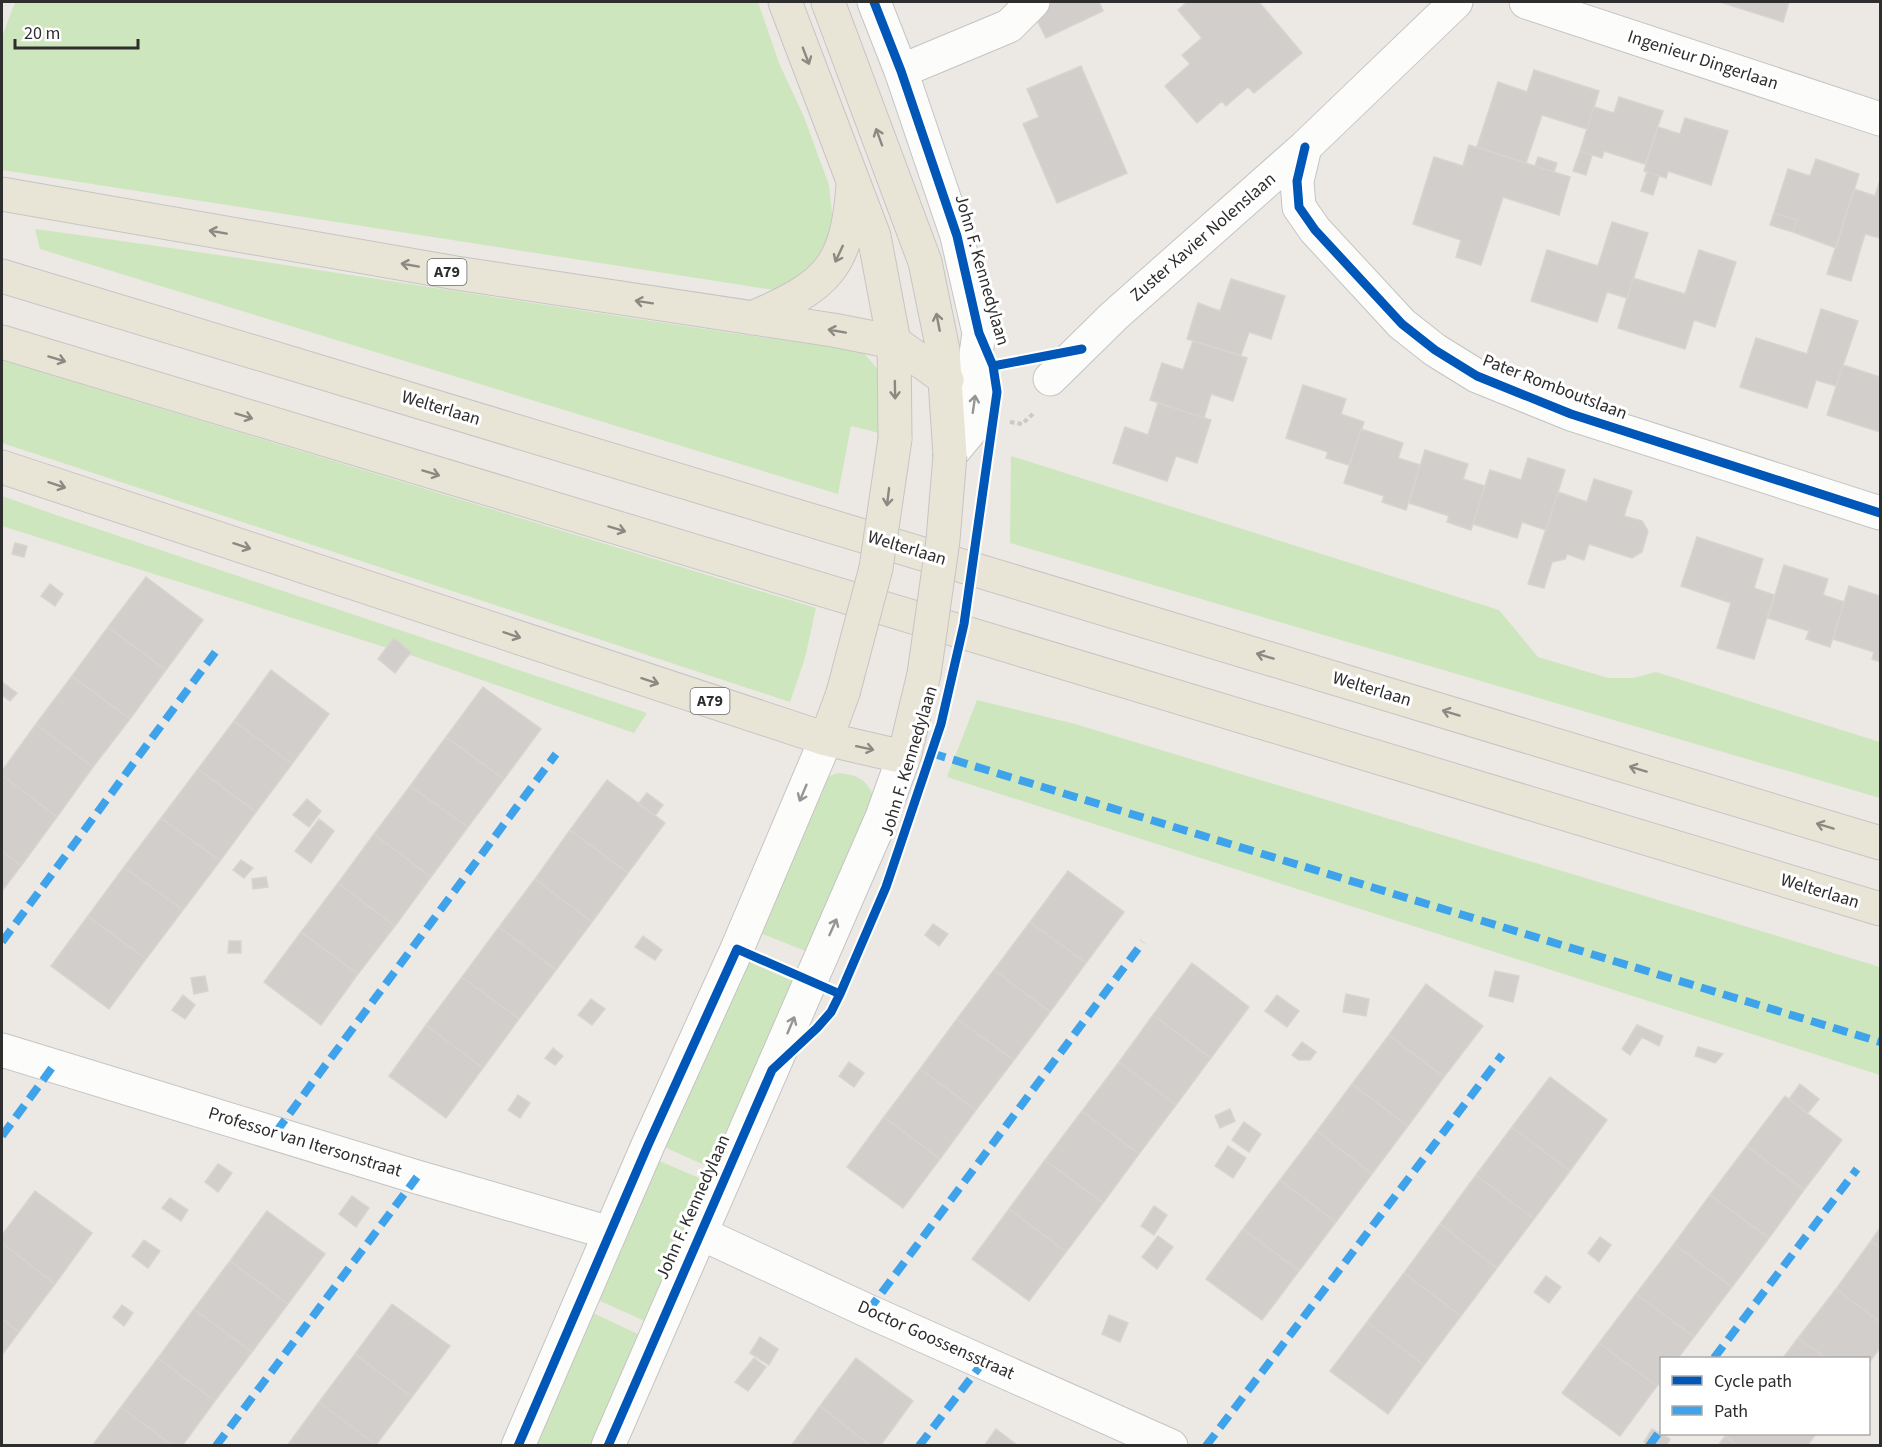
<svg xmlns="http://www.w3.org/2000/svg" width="1882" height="1447" font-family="'Source Sans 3',sans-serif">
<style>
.green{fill:#cee6be}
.building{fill:#d1cecb;stroke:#d7d4d0;stroke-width:1.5}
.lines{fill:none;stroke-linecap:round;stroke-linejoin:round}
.minor-casing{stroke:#c5c4c5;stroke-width:35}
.major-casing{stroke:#c6c5c4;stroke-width:35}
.path{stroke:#c9c9c8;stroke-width:4;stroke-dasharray:4.5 3;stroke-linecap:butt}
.minor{stroke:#fcfcfb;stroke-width:33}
.major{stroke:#e8e4d6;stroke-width:33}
.major-bridge-casing{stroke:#c6c5c4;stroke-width:35;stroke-linecap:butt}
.major-bridge{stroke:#e8e4d6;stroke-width:33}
.quiet{stroke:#3ea3eb;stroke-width:8;stroke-dasharray:15 8;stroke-linecap:butt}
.cycleway-casing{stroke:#fff;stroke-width:13}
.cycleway{stroke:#0057b8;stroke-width:9}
.oneway{stroke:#8b8982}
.oneway2{stroke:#959594}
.labels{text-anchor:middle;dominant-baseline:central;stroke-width:6;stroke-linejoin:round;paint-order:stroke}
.shield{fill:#fff;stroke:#6d6d6d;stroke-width:1.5}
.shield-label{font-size:16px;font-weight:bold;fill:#2e2e2e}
.street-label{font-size:18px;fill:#2e2e2e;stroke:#fff}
</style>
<rect width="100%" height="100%" fill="#ece8e4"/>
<path class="green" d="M15,2H758L779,63L804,117L829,185L833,222L816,268L774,290L2,170V37Z
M35,229C311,266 586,314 862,351L881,373L883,434L851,426L838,494L40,249Z
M2,360L816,608L805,658L790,702L2,443Z
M1011,456L1499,610L1538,657L1608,678H1633L1656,672L1880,742V798L1010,543Z
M2,496L59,516L647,713L634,733L413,656L2,526Z
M977,700L1075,724L1880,967V1075L947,777Z
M838,773C859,775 867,780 875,799L813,954L755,931L822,779Z
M743,959L799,984L718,1171L662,1146Z
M657,1160L711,1183L649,1323L596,1299Z
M591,1312L644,1337L596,1445L531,1446Z"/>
<path class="building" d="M1050,2H1099L1103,11L1046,38L1035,16Z
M1187,2H1259L1302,53L1254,93L1248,87L1226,106L1222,101L1197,123L1165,86L1190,64L1182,55L1202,38L1178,10Z
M1720,2H1789L1783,22Z
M1081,66L1127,173L1057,203L1023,124L1039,117L1027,89Z
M1534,70L1599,91L1587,129L1542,115L1526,163L1477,147L1498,82L1527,92Z
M1619,97L1663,111L1645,164L1604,151L1602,158L1580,151L1594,107L1614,113Z
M1685,118L1728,131L1711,185L1668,171L1666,178L1644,171L1658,127L1680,134Z
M1469,145L1570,177L1559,215L1503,197L1481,265L1456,257L1461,240L1413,224L1434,157L1463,166Z
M1580,151L1592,155L1586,175L1573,171Z
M1538,157L1557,163L1554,172L1535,166Z
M1816,159L1859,174L1836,248L1793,232L1797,220L1774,213L1788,169L1810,176Z
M1647,172L1659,176L1653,195L1641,191Z
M1880,180V238L1865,234L1851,281L1827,274L1854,189L1875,196Z
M1774,213L1797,220L1793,232L1770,225Z
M1612,222L1648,233L1627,298L1607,292L1597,322L1531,301L1547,250L1598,266Z
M1699,250L1736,262L1715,327L1694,320L1685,349L1618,328L1633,278L1685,294Z
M1231,279L1285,296L1271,339L1249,332L1241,355L1187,339L1198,303L1220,311Z
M1821,309L1858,321L1836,386L1816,380L1807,408L1740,387L1756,338L1807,354Z
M1193,341L1247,358L1233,401L1211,394L1204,418L1150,400L1162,363L1183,370Z
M1843,365L1880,377V432L1827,415Z
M1303,385L1346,399L1341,414L1364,422L1349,465L1326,458L1328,452L1286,438Z
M1158,403L1211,420L1197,463L1176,456L1167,481L1113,463L1125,427L1148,435Z
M1361,429L1403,443L1398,458L1420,465L1406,510L1382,502L1384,496L1344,483Z
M1425,450L1468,464L1463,479L1485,486L1471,530L1447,522L1449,516L1409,503Z
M1528,458L1565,470L1546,530L1522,522L1517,538L1473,524L1490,470L1521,480Z
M1594,479L1632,491L1624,516L1642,521L1648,531L1642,552L1632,558L1589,544L1584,560L1567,554L1565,559L1552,562L1544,588L1528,584L1558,492L1587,502Z
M1697,537L1763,559L1754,588L1774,595L1754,659L1717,648L1731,603L1681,586Z
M15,543L27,546L24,557L12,554Z
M1784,565L1828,579L1823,595L1844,602L1830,647L1806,639L1809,631L1768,618Z
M146,577L203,620L166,670L108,627Z
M50,584L63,594L55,606L41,596Z
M1849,586L1880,596V662L1872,659L1874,652L1833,639Z
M108,627L166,670L130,719L72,676Z
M394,638L411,652L395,673L378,659Z
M271,670L329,714L292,764L234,721Z
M72,676L130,719L93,767L36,724Z
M2,682L17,693L10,701L2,695Z
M483,687L541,729L504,779L446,737Z
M234,721L292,764L256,812L198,769Z
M36,724L93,767L57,817L2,775V771Z
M446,737L504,779L468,827L410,786Z
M198,769L256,812L220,861L161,818Z
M2,775L57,817L21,866L2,851Z
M607,780L665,823L628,873L570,830Z
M410,786L468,827L431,877L374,834Z
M647,793L663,805L655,816L638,804Z
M307,799L321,811L309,827L293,815Z
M161,818L220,861L183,910L124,867Z
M319,819L334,831L311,863L295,851Z
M570,830L628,873L592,922L535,879Z
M374,834L431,877L395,926L338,883Z
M2,851L21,866L2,891Z
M241,860L253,868L244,878L233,870Z
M124,867L183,910L146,959L88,916Z
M1068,871L1124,912L1086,963L1030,922Z
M266,877L268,887L253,889L252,879Z
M535,879L592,922L556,970L499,927Z
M338,883L395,926L358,974L301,932Z
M88,916L146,959L109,1009L51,966Z
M1030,922L1086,963L1050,1012L994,970Z
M933,924L948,934L939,946L925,935Z
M499,927L556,970L519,1019L462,977Z
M301,932L358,974L321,1025L264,982Z
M643,936L662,950L655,960L635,947Z
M229,941H241V953H228Z
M1192,963L1249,1007L1211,1058L1153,1015Z
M994,970L1050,1012L1014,1060L957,1019Z
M1495,971L1519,976L1513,1002L1489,996Z
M205,976L208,991L194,994L191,978Z
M462,977L519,1019L483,1068L426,1025Z
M1426,984L1483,1026L1444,1077L1389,1035Z
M1346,994L1369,999L1366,1016L1343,1012Z
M183,995L195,1005L185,1019L172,1010Z
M1277,995L1299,1011L1287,1027L1265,1011Z
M591,999L605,1009L592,1025L578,1015Z
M1153,1015L1211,1058L1176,1105L1119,1062Z
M957,1019L1014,1060L976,1110L920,1069Z
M426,1025L483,1068L446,1118L389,1076Z
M1637,1025L1663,1036L1659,1046L1642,1037L1630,1055L1622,1049Z
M1389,1035L1444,1077L1408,1126L1352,1084Z
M1302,1042L1316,1052L1310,1060H1299L1292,1055Z
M1698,1047L1723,1054L1715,1063L1695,1056Z
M553,1048L563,1056L555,1065L545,1058Z
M849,1062L864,1073L854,1087L839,1076Z
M1119,1062L1176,1105L1139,1154L1082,1111Z
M920,1069L976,1110L940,1159L884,1117Z
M1550,1077L1607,1120L1570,1171L1512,1127Z
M1352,1084L1408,1126L1372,1174L1317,1131Z
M1800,1084L1819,1099L1808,1113L1789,1099Z
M518,1095L530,1103L520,1118L508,1110Z
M1785,1096L1842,1140L1804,1190L1747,1146Z
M1230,1109L1235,1121L1220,1128L1215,1116Z
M1082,1111L1139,1154L1103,1203L1045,1160Z
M884,1117L940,1159L903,1208L847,1167Z
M1244,1122L1261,1134L1249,1152L1232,1140Z
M1512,1127L1570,1171L1534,1219L1476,1175Z
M1317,1131L1372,1174L1336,1222L1280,1180Z
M1228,1146L1246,1158L1233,1178L1215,1166Z
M1747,1146L1804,1190L1769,1238L1710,1195Z
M1045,1160L1103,1203L1066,1252L1009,1209Z
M218,1164L232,1173L218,1192L205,1182Z
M1476,1175L1534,1219L1497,1268L1440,1224Z
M1280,1180L1336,1222L1299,1271L1243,1229Z
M35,1191L92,1233L55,1284L2,1243V1235Z
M1710,1195L1769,1238L1732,1287L1674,1244Z
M352,1196L369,1208L356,1227L339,1214Z
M170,1198L188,1210L181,1221L162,1208Z
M1154,1206L1167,1215L1154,1235L1141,1226Z
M1009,1209L1066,1252L1029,1301L972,1259Z
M267,1211L325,1254L288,1304L230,1261Z
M1440,1224L1497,1268L1461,1316L1404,1273Z
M1880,1228V1248L1871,1241Z
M1243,1229L1299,1271L1262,1320L1206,1279Z
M1158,1236L1173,1247L1157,1269L1142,1257Z
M1600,1237L1611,1245L1599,1262L1588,1253Z
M144,1240L160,1251L148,1268L132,1256Z
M1871,1241L1880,1248V1322L1836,1289Z
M2,1243L55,1284L19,1332L2,1319Z
M1674,1244L1732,1287L1694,1337L1636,1294Z
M230,1261L288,1304L252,1352L194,1309Z
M1404,1273L1461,1316L1424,1365L1367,1322Z
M1546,1276L1561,1287L1549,1303L1534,1292Z
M1836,1289L1880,1322V1348L1868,1364V1358H1826L1798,1338Z
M1636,1294L1694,1337L1678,1358H1662V1381L1657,1386L1599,1343Z
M392,1304L450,1346L412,1397L355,1354Z
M122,1305L133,1313L124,1326L113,1317Z
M194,1309L252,1352L215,1401L158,1358Z
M1109,1315L1128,1323L1120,1342L1102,1334Z
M2,1319L19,1332L2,1355Z
M1367,1322L1424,1365L1388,1414L1330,1371Z
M760,1337L778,1349L769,1365L750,1353Z
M1798,1338L1826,1358H1783Z
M1599,1343L1657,1386L1620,1436L1562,1393Z
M355,1354L412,1397L376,1445L319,1402Z
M158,1358L215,1401L182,1446H173L121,1407Z
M754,1358L766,1367L748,1391L735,1382Z
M856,1358L913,1401L880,1446H871L820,1406Z
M319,1402L376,1445V1446H287Z
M820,1406L871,1446H791Z
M121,1407L173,1446H92Z
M996,1429L1018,1446H984Z
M1652,1429L1670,1439L1666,1446H1650L1644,1442Z
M1727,1434H1816L1807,1446H1738L1725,1436Z
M1725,1436L1738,1446H1718Z"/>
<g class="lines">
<defs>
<path id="minor" d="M874,2L901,71L957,236L979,333L975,361L976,386L970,431L950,455
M1526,2L1880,119
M901,71L1009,26L1033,2
M1305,147L1297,181L1299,207L1315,230L1402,324L1435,350L1477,376L1571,414L1880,513
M1050,379L1114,316L1305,147L1456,2
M2,1050L417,1177L610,1233
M700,1233L868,1311L1171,1446
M518,1446L648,1145L737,949L826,739
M608,1446L882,817L905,753"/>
<path id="major" d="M785,2L874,236L894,342L895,439
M828,2L925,262L943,350L950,455
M2,194L456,273L833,330L894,342L947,380
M2,276L1880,843
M752,318C827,286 847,268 853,185
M2,342L1880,909
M2,467L826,739L895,755L905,753L924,674
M826,739L843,693"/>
</defs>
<use href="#minor" class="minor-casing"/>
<use href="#major" class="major-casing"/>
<path class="path" d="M1010,422L1022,424L1034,413"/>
<use href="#minor" class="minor"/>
<use href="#major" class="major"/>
<defs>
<path id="major-bridge" d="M924,674L943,540L950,455
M843,693L876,568L895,439"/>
</defs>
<use href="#major-bridge" class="major-bridge-casing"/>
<use href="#major-bridge" class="major-bridge"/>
<path class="quiet" d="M931,753L1880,1042
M2,942L219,647
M276,1132L556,754
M2,1136L54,1065
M868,1311L1143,942
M1714,1358L1857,1169
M216,1446L417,1177
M919,1446L984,1361
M1206,1446L1502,1055
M1649,1446L1662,1428"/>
<defs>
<path id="cycleway" d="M1305,147L1297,181L1299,207L1315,230L1402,324L1435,350L1477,376L1571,414L1880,513
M993,366L1082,349
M518,1446L648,1145L737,949L840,994
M608,1446L772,1070L817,1028L831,1012L840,994L886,887L941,724L964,624L997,392L993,366L979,333L957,236L901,71L874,2"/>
</defs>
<use href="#cycleway" class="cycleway-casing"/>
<use href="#cycleway" class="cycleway"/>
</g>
<defs><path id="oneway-shaft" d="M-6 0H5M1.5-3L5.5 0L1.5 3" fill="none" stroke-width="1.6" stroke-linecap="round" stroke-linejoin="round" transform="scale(1.5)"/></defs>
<g class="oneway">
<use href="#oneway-shaft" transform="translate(806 56) rotate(69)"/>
<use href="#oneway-shaft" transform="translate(879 137) rotate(-110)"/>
<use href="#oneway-shaft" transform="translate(218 232) rotate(-170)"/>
<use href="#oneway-shaft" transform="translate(839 254) rotate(115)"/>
<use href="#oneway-shaft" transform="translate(410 265) rotate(-170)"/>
<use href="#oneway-shaft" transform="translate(644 302) rotate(-171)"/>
<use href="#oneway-shaft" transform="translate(938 322) rotate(-101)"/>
<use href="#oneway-shaft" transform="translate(837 331) rotate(-170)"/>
<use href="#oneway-shaft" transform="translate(57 359) rotate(17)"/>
<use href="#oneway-shaft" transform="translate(895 390) rotate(89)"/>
<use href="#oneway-shaft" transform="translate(244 416) rotate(17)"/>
<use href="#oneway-shaft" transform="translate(431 473) rotate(17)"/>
<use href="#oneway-shaft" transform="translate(57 485) rotate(18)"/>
<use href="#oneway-shaft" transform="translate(888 497) rotate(97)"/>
<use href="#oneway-shaft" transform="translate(617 529) rotate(17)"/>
<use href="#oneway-shaft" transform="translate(242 546) rotate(18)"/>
<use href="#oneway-shaft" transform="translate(512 635) rotate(18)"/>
<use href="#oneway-shaft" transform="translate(1265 656) rotate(-163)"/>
<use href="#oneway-shaft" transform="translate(650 681) rotate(18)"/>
<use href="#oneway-shaft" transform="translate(1451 713) rotate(-163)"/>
<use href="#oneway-shaft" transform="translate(865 748) rotate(12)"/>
<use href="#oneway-shaft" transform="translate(1638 769) rotate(-163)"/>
<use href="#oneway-shaft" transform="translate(1825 826) rotate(-163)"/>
</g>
<g class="oneway2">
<use href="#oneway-shaft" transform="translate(974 404) rotate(-82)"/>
<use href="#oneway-shaft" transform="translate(803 793) rotate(113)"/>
<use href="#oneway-shaft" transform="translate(833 927) rotate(-66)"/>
<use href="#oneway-shaft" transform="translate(791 1025) rotate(-67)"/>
</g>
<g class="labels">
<g class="shield">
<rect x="427.5" y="259" width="39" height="26" rx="4.5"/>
<rect x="690.5" y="688" width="39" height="26" rx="4.5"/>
</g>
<g class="shield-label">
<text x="447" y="272">A79</text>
<text x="710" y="701">A79</text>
</g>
<g class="street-label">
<text transform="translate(1703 60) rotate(18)">Ingenieur Dingerlaan</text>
<text transform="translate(1203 237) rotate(-41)">Zuster Xavier Nolenslaan</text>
<text transform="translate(982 270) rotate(74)">John F. Kennedylaan</text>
<text transform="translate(1555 387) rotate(21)">Pater Romboutslaan</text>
<text transform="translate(441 408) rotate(17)">Welterlaan</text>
<text transform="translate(907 548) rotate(17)">Welterlaan</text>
<text transform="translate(1372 689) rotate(17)">Welterlaan</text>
<text transform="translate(909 761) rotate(-73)">John F. Kennedylaan</text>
<text transform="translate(1820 891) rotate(17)">Welterlaan</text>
<text transform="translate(305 1142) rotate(17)">Professor van Itersonstraat</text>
<text transform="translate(693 1207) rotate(-66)">John F. Kennedylaan</text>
<text transform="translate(936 1340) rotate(24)">Doctor Goossensstraat</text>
</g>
</g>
<rect width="1882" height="1447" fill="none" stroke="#2e2e2e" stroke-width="6"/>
<rect x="1660" y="1357" width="210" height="78" fill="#ffffff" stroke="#ababab" stroke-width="1.5"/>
<rect x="1672" y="1376" width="30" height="9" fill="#0057b8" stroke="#ababab" stroke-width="1.5"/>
<text x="1714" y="1387" font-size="18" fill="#2e2e2e">Cycle path</text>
<rect x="1672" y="1406" width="30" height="9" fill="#3ea3eb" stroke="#ababab" stroke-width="1.5"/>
<text x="1714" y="1417" font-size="18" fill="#2e2e2e">Path</text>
<path d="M15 39v9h123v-9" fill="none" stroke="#2e2e2e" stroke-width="3"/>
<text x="24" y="39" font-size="18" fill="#2e2e2e" stroke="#ffffff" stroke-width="4.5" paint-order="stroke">20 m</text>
</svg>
